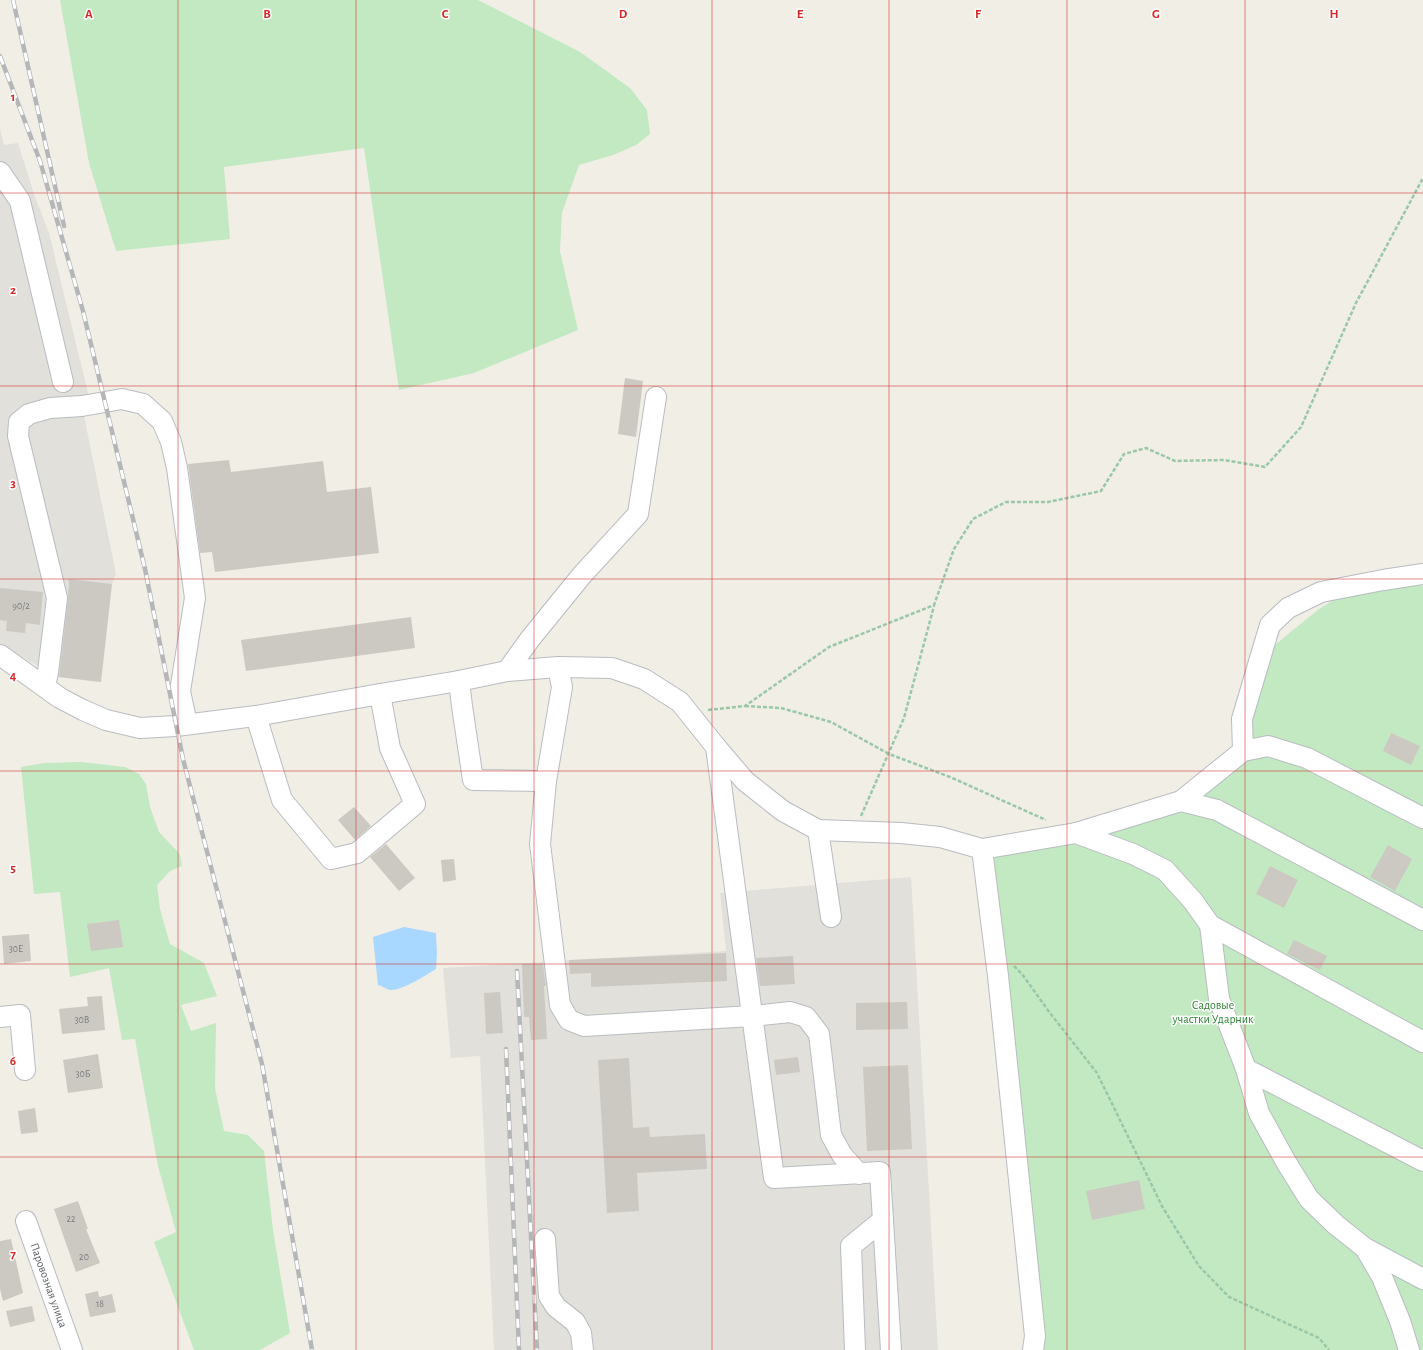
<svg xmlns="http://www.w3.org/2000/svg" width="1423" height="1350" font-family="'Alegreya Sans',sans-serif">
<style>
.industrial{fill:#e1e0da}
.green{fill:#c2e9c2}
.water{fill:#a8d7ff}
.building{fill:#ccc9c3}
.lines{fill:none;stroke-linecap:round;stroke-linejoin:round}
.minor-casing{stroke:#b8bcc0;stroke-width:22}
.path{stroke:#99c8a8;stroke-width:2.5;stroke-dasharray:4 2;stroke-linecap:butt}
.minor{stroke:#fff;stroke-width:20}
.rail-casing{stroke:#b5b6b7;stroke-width:4.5}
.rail{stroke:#fff;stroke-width:3;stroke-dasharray:9;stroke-linecap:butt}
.grid{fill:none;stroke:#d62828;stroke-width:1;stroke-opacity:0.55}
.labels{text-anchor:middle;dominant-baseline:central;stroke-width:3;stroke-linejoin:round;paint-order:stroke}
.number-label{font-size:10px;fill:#797c7e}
.park-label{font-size:12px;fill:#308336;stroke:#fff}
.street-label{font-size:12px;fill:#5d6267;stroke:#fff}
.grid-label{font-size:13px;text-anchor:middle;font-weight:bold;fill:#d62828;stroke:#fff;stroke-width:3;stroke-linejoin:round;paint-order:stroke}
</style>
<rect width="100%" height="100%" fill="#f1eee6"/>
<path class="industrial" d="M0,129L4,145L18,143L34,194L49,233L90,401H81L116,574L112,584L98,682L58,677L0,645Z
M911,877L938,1350H494L480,1056L451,1058L443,968L726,951L720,893Z"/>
<path class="green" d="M60,0H478L580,52L630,88L647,110L650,134L636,145L613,155L579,165L562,213L560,251L578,330L474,373L399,390L364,148L224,167L230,239L116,251L89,163Z
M1384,569L1423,586V1350H1033L982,849L1181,801L1243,751L1266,652L1319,609Z
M81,762L125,767L139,774L146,784L150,807L159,832L180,854L182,866L170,871L157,885L160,909L170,944L204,963L217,996L181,1005L191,1031L216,1023L215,1088L224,1131L248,1135L264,1151L273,1230L290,1333L260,1350H194L154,1242L176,1232L158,1166L135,1039L122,1040L109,968L70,977L60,892L34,894L21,767L44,763Z"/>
<path class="water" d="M404,927L436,933L437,953L436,969C426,975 402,991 390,990C386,989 382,986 378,985L373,937Z"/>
<path class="building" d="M625,378L643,381L636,437L618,434Z
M229,460L231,472L323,461L327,492L371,487L379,553L215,572L212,552L200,553L188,464Z
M69,579L112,584L101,682L59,677L68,599Z
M0,588L43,592L40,625L26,623L25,633L6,631L7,621L0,620Z
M411,617L415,648L246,671L241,640Z
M1391,733L1420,746L1411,765L1383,751Z
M354,807L371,826L355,840L338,820Z
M386,844L415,878L399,891L370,857Z
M1388,845L1412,859L1395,891L1370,877Z
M454,859L456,880L443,882L441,860Z
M1270,866L1298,880L1284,908L1256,894Z
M119,920L123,947L91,951L87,924Z
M29,934L31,961L4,964L2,936Z
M1294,940L1327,956L1320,970L1287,954Z
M726,953L727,981L591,987V973L570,974L569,960Z
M793,956L795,984L760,986L756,958Z
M522,964H543L546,986H544L547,1039L531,1040L529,1017H524Z
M500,992L503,1033L486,1034L484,993Z
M102,996L105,1030L62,1034L59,1009L88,1006L87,997Z
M907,1002L908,1029L856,1030V1003Z
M98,1054L103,1088L68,1093L63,1060Z
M798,1057L800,1072L776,1075L774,1060Z
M629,1058L633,1128L649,1127L650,1137L705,1134L707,1169L637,1173L639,1211L607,1213L598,1060Z
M908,1065L912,1149L867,1151L863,1067Z
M35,1108L38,1132L21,1134L18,1111Z
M1139,1180L1145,1209L1092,1220L1086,1191Z
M78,1201L88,1229H86L100,1263L76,1272L54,1209Z
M11,1239L23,1293L3,1301L0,1289V1241Z
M98,1291L99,1297L112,1294L116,1312L90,1317L85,1294Z
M32,1306L35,1321L10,1327L6,1311Z"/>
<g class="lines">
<defs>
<g id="minor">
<path d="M0,172L20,201L63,382"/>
<path d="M0,655L60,698L83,710L106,720L140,728L176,726L256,716L380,694L459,681L507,671L558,667L612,668L644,679L680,702L716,747L745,781L783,811L818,830L901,833L940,837L982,849L998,976L1035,1336L1033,1350"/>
<path d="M507,671L530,639L582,575L638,514L656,397"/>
<path d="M459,681L462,706L473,780L546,781L562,687L558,667"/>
<path d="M45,687L48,672L57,598L18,436L19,422L29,414L50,408L82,406L122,399L143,404L162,421L171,442L177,468L195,598L180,691L187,724"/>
<path d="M256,716L282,800L331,859L357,853L415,804L390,748L380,694"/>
<path d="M716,747L774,1178L880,1172L891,1350"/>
<path d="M1243,751L1242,719L1270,625L1288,608L1321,592L1383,580L1423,574"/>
<path d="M546,781L540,844L560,1005L569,1020L584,1026L752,1016L790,1012L806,1017L819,1034L831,1135L842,1155L859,1174"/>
<path d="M1181,801L1217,810L1423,920"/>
<path d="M818,830L831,917"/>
<path d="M1076,833L1133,854L1165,870L1193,901L1210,925L1423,1042"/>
<path d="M982,849L1076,833L1181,801L1243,751L1268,746L1307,758L1423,818"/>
<path d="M1210,925L1219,999L1246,1069L1423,1161"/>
<path d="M0,1017L20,1015L25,1070"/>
<path d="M1246,1069L1259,1113L1286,1162L1309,1199L1336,1225L1365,1248L1423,1279"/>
<path id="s1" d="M26,1221L72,1350"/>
<path d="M545,1239L549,1296L556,1307L575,1322L581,1333L583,1350"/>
<path d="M1365,1248L1382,1277L1400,1321L1409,1350"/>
<path d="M855,1350L851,1246L883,1220"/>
</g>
</defs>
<use href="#minor" class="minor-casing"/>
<path class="path" d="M745,706L781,708L831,722L889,754L950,777L1046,820
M708,710L745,706L829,647L934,605L954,549L973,519L1006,502H1048L1101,491L1124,454L1146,448L1175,461L1224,460L1265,467L1301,427L1356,303L1423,178
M861,816L904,718L934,606
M1014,966L1022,974L1050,1013L1097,1073L1163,1208L1199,1266L1229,1297L1319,1338L1329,1350"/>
<use href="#minor" class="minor"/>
<defs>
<path id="rail" d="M13,0L64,226
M0,56L40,161L83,311L145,569L183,759L262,1064L312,1350
M517,971L537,1350
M506,1049L519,1350"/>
</defs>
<use href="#rail" class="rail-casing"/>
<use href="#rail" class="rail"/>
</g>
<path class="grid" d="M178,0V1350M356,0V1350M534,0V1350M712,0V1350M889,0V1350M1067,0V1350M1245,0V1350M0,193H1423M0,386H1423M0,579H1423M0,771H1423M0,964H1423M0,1157H1423"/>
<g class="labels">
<g class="number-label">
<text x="21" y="606">90/2</text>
<text x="16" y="949">30Е</text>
<text x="82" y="1020">30В</text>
<text x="83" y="1074">30Б</text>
<text x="71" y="1219">22</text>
<text x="84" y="1257">20</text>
<text x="100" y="1304">18</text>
</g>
<g class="park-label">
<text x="1213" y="1005">Садовые<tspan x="1213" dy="14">участки Ударник</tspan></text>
</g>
<g class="street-label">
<text stroke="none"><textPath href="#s1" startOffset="68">Паровозная улица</textPath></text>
</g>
</g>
<g class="grid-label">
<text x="89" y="18">A</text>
<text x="267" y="18">B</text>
<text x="445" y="18">C</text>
<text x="623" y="18">D</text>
<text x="800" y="18">E</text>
<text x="978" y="18">F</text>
<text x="1156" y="18">G</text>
<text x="1334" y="18">H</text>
<text x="13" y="101">1</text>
<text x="13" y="294">2</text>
<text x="13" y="487">3</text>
<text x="13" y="680">4</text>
<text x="13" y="872">5</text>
<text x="13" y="1065">6</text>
<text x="13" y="1258">7</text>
</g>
</svg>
